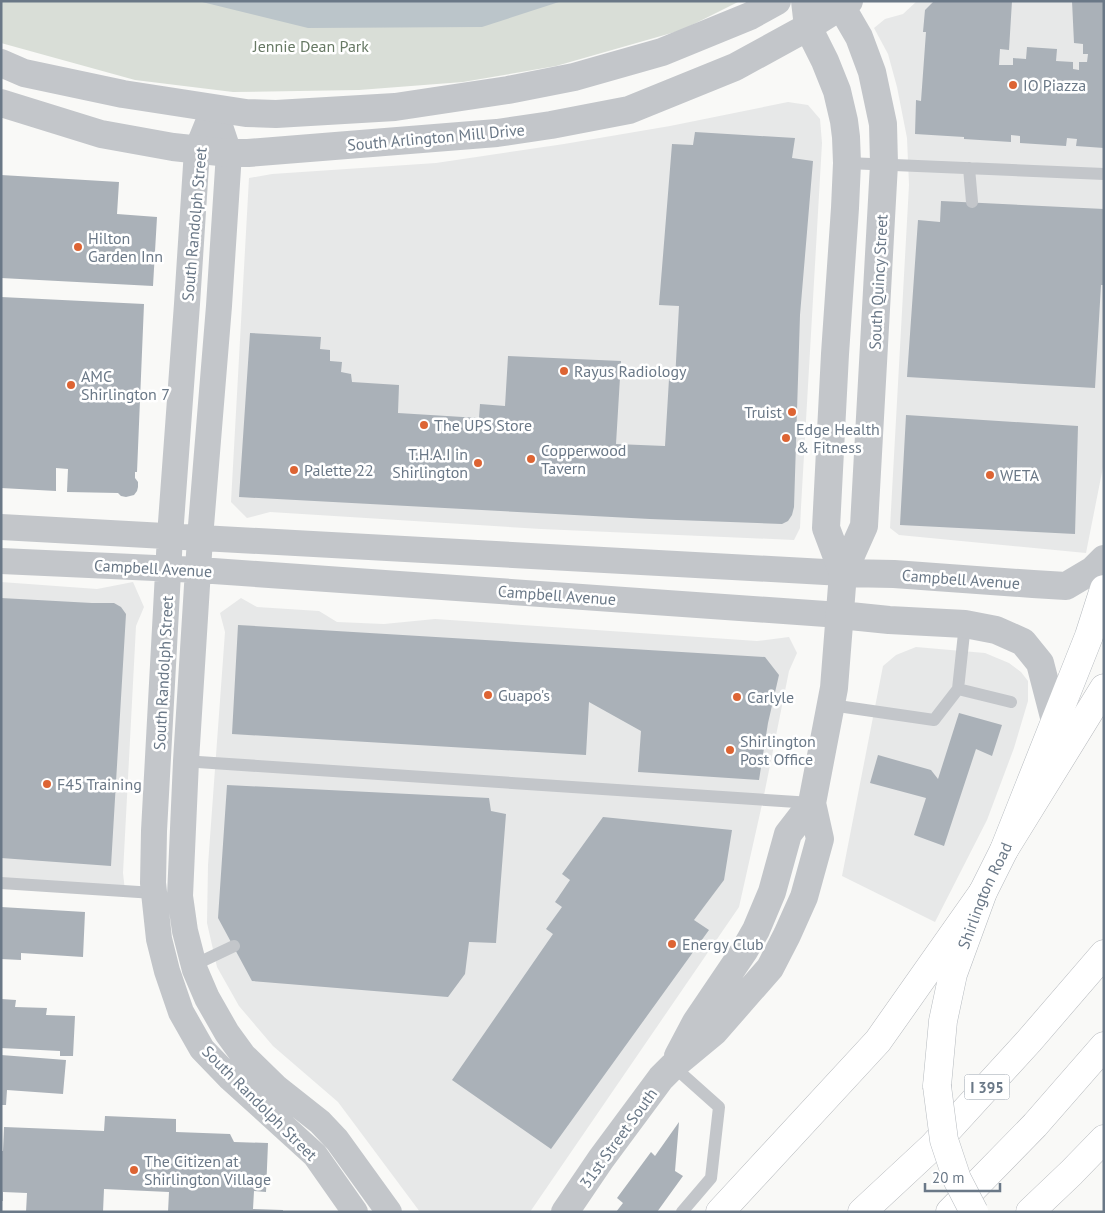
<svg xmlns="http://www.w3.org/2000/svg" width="1105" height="1213" font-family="'PT Sans',sans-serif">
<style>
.built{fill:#e7e8e8}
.green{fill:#d9ded7}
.water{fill:#bbc5ca}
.building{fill:#aab1b8}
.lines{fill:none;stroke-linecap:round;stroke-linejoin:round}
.secondary-casing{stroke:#b5babf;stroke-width:29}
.motorway-casing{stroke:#b6b9bd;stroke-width:29}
.service{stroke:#c3c6ca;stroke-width:12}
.minor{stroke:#c3c6ca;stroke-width:26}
.tertiary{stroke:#c3c6ca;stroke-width:28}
.secondary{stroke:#fff;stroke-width:28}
.motorway{stroke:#fff;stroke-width:28}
.secondary-bridge-casing{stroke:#b5babf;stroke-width:29;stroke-linecap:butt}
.secondary-bridge{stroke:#fff;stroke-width:28}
.poi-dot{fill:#dd6433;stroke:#fff;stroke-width:2}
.labels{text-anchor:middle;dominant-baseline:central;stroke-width:5;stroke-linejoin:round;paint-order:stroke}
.shield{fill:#fff;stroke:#97a0ab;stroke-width:1}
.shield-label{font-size:15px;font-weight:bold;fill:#6a7887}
.park-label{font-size:16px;fill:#677964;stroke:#fff}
.poi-label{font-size:16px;fill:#6a7887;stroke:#fff;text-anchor:start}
.street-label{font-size:16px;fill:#6a7887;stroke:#fff}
</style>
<rect width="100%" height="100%" fill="#f9f9f7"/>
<path class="built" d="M917,1H1104V462L1086,553L899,535L890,528L909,185L907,138L897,87L888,54L874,28L885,19L903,14Z
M788,102L808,105L820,119L822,143L801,507L800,528L794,540L541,529L270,512L247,518L231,502L249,178L272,174L436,163L564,144L670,126Z
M1,582L97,589L133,582L144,607L136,626L123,873L125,891L1,883Z
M241,598L257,607L319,611L337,622L384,624L435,619L757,641L789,637L797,653L789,671L763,800L739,907L530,1212H420L338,1102L273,1046L239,1006L217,967L207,923L208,865L225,632L220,613Z
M916,647L985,653L1009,663L1021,672L1028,681V701L1014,748L987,820L935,922L842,876L883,666L896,655Z"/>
<path class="green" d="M1,1H740L682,30L556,66L463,82L359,90L233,92L135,80L1,43Z"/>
<path class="water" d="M198,1H562L482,27L308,28Z"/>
<path class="building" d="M934,1H1012L1009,50L1000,49L999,65H1013V58L1026,59L1027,47L1057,49L1056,61L1073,62V69L1079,70V62H1087L1088,54H1083V44L1074,43L1072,1H1104V148L1076,146L1077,139L1067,138L1066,146L1020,143V136L1011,135V142L964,139V137L915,134L916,100L921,101L926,32H923L925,10Z
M695,132L795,138L792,158L813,161L800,315L794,507L792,515L788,521L782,524L650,519L239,497L250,333L321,337L320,349L330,350V361L342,362L341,372L351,374L352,382L399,385L398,413L479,418L480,404L505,406L508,356L621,361L616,444L665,446L669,379L675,380L679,306L659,305L672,144L693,145Z
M1,175L119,182L117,214L157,217L153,286L1,278Z
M941,201L1104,209V285H1101L1095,388L907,377L918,220L940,222Z
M1,297L144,304L137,472H135V478L138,482V487L137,491L134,495L126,497L121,496L118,493L67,492L68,469L56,468V491L1,488Z
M906,415L1078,426L1075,534L900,525Z
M1,598L92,603H114L121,607L126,614L111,866L1,858Z
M238,625L765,657L779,675L768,723L759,780L638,772L641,731L589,702L586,755L232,734Z
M959,713L1002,725L992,756L976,749L944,846L914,835L926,798L870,783L878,755L931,770L938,779Z
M227,785L489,798L491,811L506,814L496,943L469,942L465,974L448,997L252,981L218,918Z
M603,817L732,830L724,880L694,920L709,930L551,1149L452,1080L553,934L546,929L562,907L555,902L570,880L562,874Z
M1,907L85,912L83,957L21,953V960L1,959Z
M1,999L16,1000L15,1007L47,1008L46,1015L75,1016L73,1056H60V1051L1,1048Z
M1,1055L66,1060L63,1094L7,1090L6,1105H1Z
M105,1116L176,1119V1132L230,1134L234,1142L268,1143L266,1192L254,1191L253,1209L283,1210V1212H168L169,1192L104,1189L103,1212H26L27,1193L3,1192V1201H1V1151H3L4,1127L104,1131Z
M679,1122L675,1171L683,1176L657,1212H616L623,1203L617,1198L651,1152L655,1156Z"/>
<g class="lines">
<defs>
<g id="secondary">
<path id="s1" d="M937,1086L943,1021L953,974L983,892L1004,850L1089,636L1104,589"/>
</g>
<path id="motorway" d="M1004,850L1104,688
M720,1212L878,1041L983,892
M862,1212L933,1146L1029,1041L1104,954
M950,1212L1035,1125L1104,1046
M1030,1212L1071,1173L1104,1139"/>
</defs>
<use href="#secondary" class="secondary-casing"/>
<use href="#motorway" class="motorway-casing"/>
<path class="service" d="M847,163L1104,174
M969,168L972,202
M958,689L965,624
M831,705L934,720L958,689L1011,702
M183,761L812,803
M1,883L154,893
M194,965L234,946
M673,1066L719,1107L711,1178L682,1212"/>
<path class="minor" d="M214,108L229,153L219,306L200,538L186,761L180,896L185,931L195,970L207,998L227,1033L243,1055L277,1088L320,1122L337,1140L389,1212
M214,108L197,150L187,304L170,536L154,831L153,883L159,939L167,971L181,1012L202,1049L229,1077L315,1155L355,1212
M1,527L843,573
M1,561L199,570L840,615"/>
<path class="tertiary" d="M805,1L808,27L825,61L837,91L844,121L846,137L847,163L845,208L835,354L826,528L843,573
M1,63L24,73L123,94L246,113L276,114L395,107L508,90L574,77L662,52L750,16L777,1
M1,103L101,134L173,147L229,153H248L497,133L551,125L629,110L735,67L808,27L849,1
M843,573L894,574L1033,584L1066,586L1093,570L1104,559
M840,615L889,620L965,624L996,630L1023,642L1040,663L1055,721
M678,1056L696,1022L744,951L756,930L772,892L788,834L812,803
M565,1212L601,1159L661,1078L673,1066L714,1032L770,968L787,935L804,897L820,839L812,803L834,688L843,573L864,526L884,164L883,124L872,72L859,37L841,6L831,1"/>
<use href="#secondary" class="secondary"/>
<use href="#motorway" class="motorway"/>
<defs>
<path id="secondary-bridge" d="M937,1086L944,1140L957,1179L974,1212"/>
</defs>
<use href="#secondary-bridge" class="secondary-bridge-casing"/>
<use href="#secondary-bridge" class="secondary-bridge"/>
</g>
<g class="poi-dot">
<circle cx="1013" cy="85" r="5"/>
<circle cx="78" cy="247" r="5"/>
<circle cx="564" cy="371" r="5"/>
<circle cx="71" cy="385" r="5"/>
<circle cx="792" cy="412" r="5"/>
<circle cx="424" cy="425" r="5"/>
<circle cx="786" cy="438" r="5"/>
<circle cx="531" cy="459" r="5"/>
<circle cx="478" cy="463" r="5"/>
<circle cx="294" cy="470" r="5"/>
<circle cx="990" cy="475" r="5"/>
<circle cx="488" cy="695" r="5"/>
<circle cx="737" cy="697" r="5"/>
<circle cx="730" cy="750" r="5"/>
<circle cx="47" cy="784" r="5"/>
<circle cx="672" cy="944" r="5"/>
<circle cx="134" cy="1170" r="5"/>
</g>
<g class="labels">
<rect class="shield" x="964.5" y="1074.5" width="45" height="25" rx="4"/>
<g class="shield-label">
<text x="987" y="1087">I 395</text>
</g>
<g class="park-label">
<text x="311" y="46">Jennie Dean Park</text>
</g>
<g class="poi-label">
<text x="1023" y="85">IO Piazza</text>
<text x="88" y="238">Hilton<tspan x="88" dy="18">Garden Inn</tspan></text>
<text x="574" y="371">Rayus Radiology</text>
<text x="81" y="376">AMC<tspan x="81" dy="18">Shirlington 7</tspan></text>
<text x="782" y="412" text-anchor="end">Truist</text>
<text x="434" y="425">The UPS Store</text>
<text x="796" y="429">Edge Health<tspan x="796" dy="18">&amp; Fitness</tspan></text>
<text x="541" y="450">Copperwood<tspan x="541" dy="18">Tavern</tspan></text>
<text x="468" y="454" text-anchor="end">T.H.A.I in<tspan x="468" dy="18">Shirlington</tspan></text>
<text x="304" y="470">Palette 22</text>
<text x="1000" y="475">WETA</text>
<text x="498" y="695">Guapo's</text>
<text x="747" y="697">Carlyle</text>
<text x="740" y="741">Shirlington<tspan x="740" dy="18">Post Office</tspan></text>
<text x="57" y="784">F45 Training</text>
<text x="682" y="944">Energy Club</text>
<text x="144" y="1161">The Citizen at<tspan x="144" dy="18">Shirlington Village</tspan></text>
</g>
<g class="street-label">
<text transform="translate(436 137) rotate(-5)">South Arlington Mill Drive</text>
<text transform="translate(194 224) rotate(-85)">South Randolph Street</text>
<text transform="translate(878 282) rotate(-87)">South Quincy Street</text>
<text transform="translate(153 568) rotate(3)">Campbell Avenue</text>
<text transform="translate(961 579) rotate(4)">Campbell Avenue</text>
<text transform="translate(557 595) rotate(4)">Campbell Avenue</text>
<text transform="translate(163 673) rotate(-87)">South Randolph Street</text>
<text stroke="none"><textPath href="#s1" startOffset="198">Shirlington Road</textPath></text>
<text transform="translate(260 1103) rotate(45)">South Randolph Street</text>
<text transform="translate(618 1138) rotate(-54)">31st Street South</text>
</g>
</g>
<rect width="1105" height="1213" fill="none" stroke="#6a7887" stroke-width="5"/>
<path d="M925 1183v8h75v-8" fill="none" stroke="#6a7887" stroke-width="2.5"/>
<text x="932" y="1183" font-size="15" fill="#6a7887" stroke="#ffffff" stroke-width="4" paint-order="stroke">20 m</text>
</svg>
